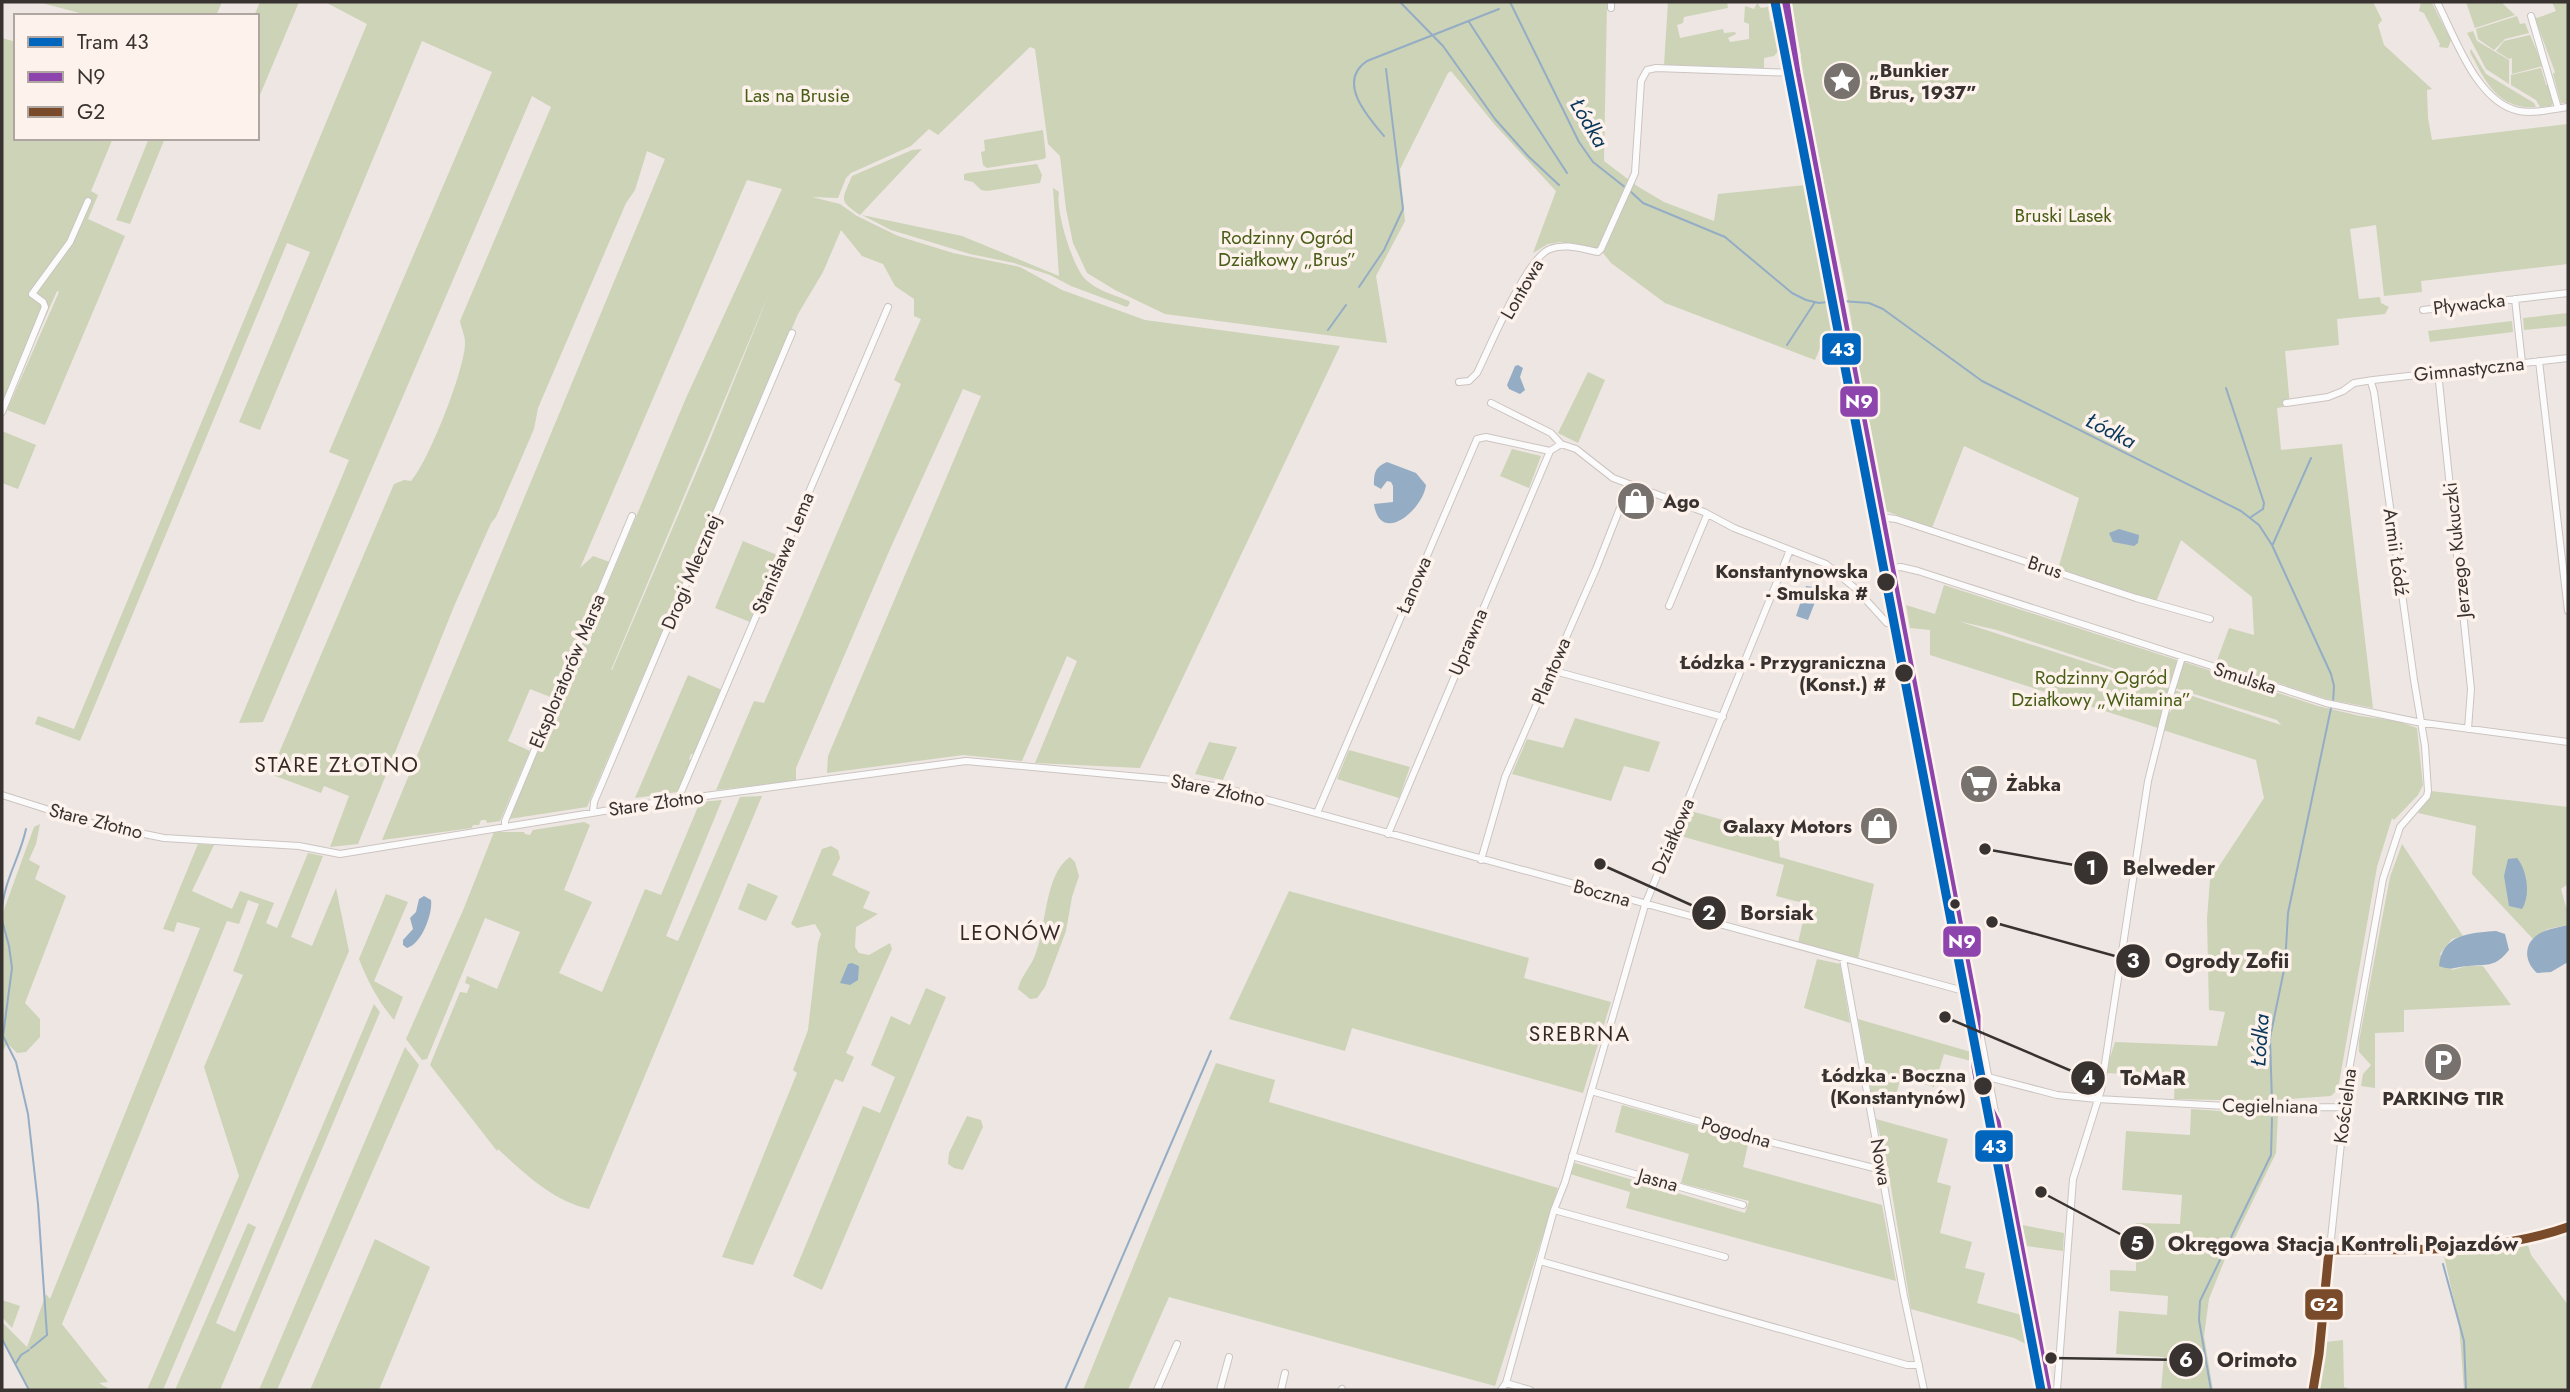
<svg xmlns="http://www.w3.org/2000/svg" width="2570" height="1392" font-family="Jost,sans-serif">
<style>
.green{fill:#ccd3b7;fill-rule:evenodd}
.water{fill:#94adc5}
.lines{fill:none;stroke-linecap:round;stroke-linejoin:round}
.stream{stroke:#94adc5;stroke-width:2}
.minor-casing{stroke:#cbc4c1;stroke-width:8}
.major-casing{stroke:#cbc4c1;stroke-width:10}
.minor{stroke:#fcfbfb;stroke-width:6}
.major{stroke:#fcfbfb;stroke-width:8}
.bus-1-casing{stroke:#fef2ec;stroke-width:14}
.bus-2-casing{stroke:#fef2ec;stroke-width:14}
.bus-1{stroke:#8e44ad;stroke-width:9}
.bus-2{stroke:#7a4b2a;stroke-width:9}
.tram-1-casing{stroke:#fef2ec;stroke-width:14}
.tram-1{stroke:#0065bd;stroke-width:9}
.stop-dot{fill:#383330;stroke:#fef2ec;stroke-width:2.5}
.labels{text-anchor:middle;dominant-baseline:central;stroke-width:7;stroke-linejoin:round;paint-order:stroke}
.poi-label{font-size:19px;font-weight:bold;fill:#383330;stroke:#fef2ec;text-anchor:start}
.park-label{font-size:19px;fill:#475e16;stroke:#fef2ec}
.street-label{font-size:19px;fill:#383330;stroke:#fef2ec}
.stop-label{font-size:19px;font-weight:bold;fill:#383330;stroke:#fef2ec;text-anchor:end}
.water-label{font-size:21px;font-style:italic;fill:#09375b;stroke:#fef2ec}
.neighbourhood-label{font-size:21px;letter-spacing:2px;fill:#352a24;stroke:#fef2ec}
.leader{fill:none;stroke:#383330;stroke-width:2.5}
.callout-dot{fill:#383330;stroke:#fef2ec;stroke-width:2.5}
.mark-label{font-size:21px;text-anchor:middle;font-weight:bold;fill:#fff}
.callout-label{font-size:21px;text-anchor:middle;font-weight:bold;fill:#383330;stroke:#fef2ec;stroke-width:7;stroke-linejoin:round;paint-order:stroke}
.line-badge{stroke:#fef2ec;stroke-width:2.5}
.badge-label{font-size:19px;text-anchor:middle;font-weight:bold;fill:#fff}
</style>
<rect width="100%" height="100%" fill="#eee6e2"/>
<path class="green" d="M38,2H222L216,16H91Z
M260,2H299L257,102V16H254Z
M325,2H1607L1604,161L1637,186L1664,202L1714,221L1718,194L1806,185L1834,336H1825L1815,360L1665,303L1611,263L1603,253L1560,242L1548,244L1533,253L1556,191L1495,125L1451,71L1448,73L1400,169L1405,221L1376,276L1387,343L1165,314L1115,290L1087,273L1073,243L1066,209L1060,156L1048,144L1035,49L1030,47L938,135L929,129L911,146L851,173L846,178L838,198L812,197L840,204L857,216L898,236L953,253L1020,267L1062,290L1145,320L1340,346L1140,768L1035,763L1077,661L1067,656L1022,761L963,755L827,773L828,756L981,396L963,389L890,549L796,768V781L716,790L754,701L764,703L901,384L894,380L921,319L914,316V299L895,286L883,264L862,256L841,230L823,272L798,314L587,807L509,819L686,398L782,189L747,180L580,568L593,556L610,562L553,698L530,689L508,741L530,751L500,821L487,823L486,820H481L479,825H473L472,828L382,840L665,159L647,151L635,190L626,203L538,408L534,429L496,517L491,523L455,604L358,844L330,847L349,796L324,786L321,793L270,774L394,484L404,480L411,481C428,463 466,367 465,342C465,336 461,327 460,321L551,107L532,96L263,722L239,723L349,460L329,452L492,72L422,41L260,430L239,422L310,252L287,243L80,741L35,724L38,716L74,729L367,24ZM770,291L708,445L612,670H611Z
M1668,2H1727L1728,8L1684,17L1683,23L1677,25L1680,38L1723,29L1724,33L1735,32L1736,34L1728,38L1730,42L1749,39V24L1744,22L1745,6L1754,9L1757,3L1761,8L1768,7L1770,21H1774L1780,49L1774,56L1764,58V68L1664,65Z
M1790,2H2373L2382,20L2378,25L2384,45L2432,89L2427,90L2428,118L2432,140L2568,124V264L2421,281L2422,292L2384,296L2376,225L2350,229L2359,299L2380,297L2381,303L2389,307L2385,314L2337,319L2339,345L2285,351L2290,406L2277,408L2281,450L2342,444L2373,708L2327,699L2216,663L2229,628L2254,635L2252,597L2181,540L2156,602L2058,569L2079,498L1964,446L1932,528L1883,510L1860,387L1857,355L1847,295L1800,66L1801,55Z
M2421,2L2432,3L2451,40L2448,48L2439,47L2440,44L2424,13L2419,11Z
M2466,2H2501L2515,15L2475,28Z
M2552,2H2568V103H2561L2553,74L2555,72L2534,16L2537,18L2556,11Z
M2517,16L2520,24L2525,23L2529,33L2505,39L2494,50L2478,39L2476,29Z
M2473,31L2477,41L2509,60V84L2486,69L2467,33Z
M2530,35L2543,66L2512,74V58L2509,59L2496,51L2504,41Z
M2,38L16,42V138H113L91,191L98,195L88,219L125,236L45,425L7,410L59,292L57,291L2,415Z
M2471,49L2486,74L2534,103L2536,107C2498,110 2485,81 2470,52Z
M2541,68L2546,85H2550L2554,102L2551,106L2540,107L2536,100L2511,85V75Z
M1043,130L1046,157L1044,159L987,168L983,165L981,152L985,151L984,140Z
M149,138H165L130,224L116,220Z
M922,149L860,215C838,200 842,200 852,176L912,150Z
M1037,164L1042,175L1040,183L987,191L981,190L973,182L964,180V174L968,173Z
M1053,188L1059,192C1055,210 1072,265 1085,279C1096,290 1114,295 1129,301L1130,303L1127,307L1071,286L1050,275L1014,263L970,254L891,230L862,215L962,236L1059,276Z
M2568,313V326L2524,330L2523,318Z
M2512,321L2513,332L2430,342L2428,331Z
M1588,372L1605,380L1578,443L1558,433Z
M2,431L36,445L18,489L2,483Z
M1512,449L1541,456L1529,488L1500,476Z
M743,541L777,555L750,622L715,608Z
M1944,585L2177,660L2170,687L1997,630L1958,621L2170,689L2166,704L2163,705L2158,728L1930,655V630L1910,628L1906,605L1935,614Z
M2184,662L2318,706L2360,716L2397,721L2417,728L2423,785L2418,795L2394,820L2392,818L2377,867L2338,1089L2331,1096L2259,1101L2174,1099L2175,1076L2105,1073L2115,1042L2217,1046L2225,1012L2209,1010L2207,919L2210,880L2264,798L2256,760L2163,730L2167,715L2171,711L2169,704L2174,690L2281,725L2277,720L2175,688Z
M688,675L722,690L694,754H691L689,759L691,760L678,792L635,798Z
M1575,718L1660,742L1649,772L1624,766L1611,801L1512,774L1527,739L1563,748Z
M1209,742L1237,747L1223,780L1195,774Z
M1349,750L1410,767L1399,798L1337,779Z
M2431,791L2568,807V884L2561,889L2566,907L2568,906V925L2548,929L2533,939L2472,874L2476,826L2418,813Z
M762,796L589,1209C553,1201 525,1174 498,1149L497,1151L430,1065L460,992L467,993L470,985L465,983L467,976L497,989L520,932L485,918L427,1059L422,1060L406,1039L464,908L494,832H524L525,834L530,835L533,830L584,822L590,825L564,890L592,902L559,973L602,992L645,889L661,895L700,802L722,800L666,936L678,941L740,797Z
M1687,810L1778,835L1780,857L1874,884L1858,959L1798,943L1807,904L1776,896L1784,865L1677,835Z
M40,824L36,844L29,860L40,866L35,879L66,896L25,1003L40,1019V1037L26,1052L17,1053L7,1043L2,1053V915L34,827Z
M198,844L214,845L192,891L232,909L240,891L274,903L266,923L277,928L308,853L323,856L291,937L312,946L336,888L349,951L163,1390H147L239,1176L204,1067L243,975L233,971L259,904L248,900L239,924L227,921L62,1324L108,1382L99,1383L111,1390H30L2,1339V1322L27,1347L46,1294L50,1299L200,928L177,922L174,932L163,929Z
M2402,844L2463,936L2452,939L2440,954L2452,970L2467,966H2483L2511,1005L2404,1010V1032L2375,1033V1088L2361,1086L2363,1074L2371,1065L2359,1052V1041L2390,877Z
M831,846L838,850L840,858L832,875L870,892L863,908L878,914L856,927L855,947L859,953L869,955L890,943L892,949L846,1053L854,1057L843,1082L835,1079L753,1265L722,1257L797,1073L793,1070L808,1030L818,943L821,934L815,924L797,928L791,924L822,849Z
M1070,857L1075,862L1079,876L1072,897L1066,931L1045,987L1037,998L1030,999L1018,989C1021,977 1028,970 1033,960C1047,932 1043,875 1070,857Z
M748,883L778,896L766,921L738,909Z
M1289,891L1529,958L1524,978L1611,1002L1583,1093L1352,1028L1345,1051L1229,1019Z
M386,894L408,902L374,981L403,997L394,1020C378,1001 368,982 359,959Z
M1817,959L1840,964L1850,1023L1804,1008Z
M926,988L946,997L822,1290L793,1276L863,1106L880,1113L895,1077L871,1065L891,1016L910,1025Z
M374,1004L380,1012L220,1390H175L248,1223L256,1227L216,1323L235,1332Z
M1858,1019L1971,1052V1061L1944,1054L1934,1087L1901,1077L1895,1099L1871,1092Z
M405,1047L419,1065L277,1390H259Z
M1216,1063L1275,1080L1269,1102L1558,1188L1495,1386L1169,1297L1128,1390H1083Z
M1622,1105L1749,1140L1743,1167L1882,1205L1896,1281L1626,1208L1630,1192L1570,1174L1575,1163L1745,1213L1749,1201L1681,1183L1689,1154L1615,1132Z
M2191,1109L2278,1115L2276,1153L2227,1254L2209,1299L2204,1336L2213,1390H2161L2164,1357L2116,1354L2119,1311L2167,1315L2168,1296L2110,1291V1270L2136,1271V1223L2180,1224L2182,1195L2122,1190L2126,1131L2190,1135Z
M967,1116L981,1120L983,1127L963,1170L954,1168L948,1164L949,1153Z
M1876,1119L1948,1139L1937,1182L1951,1186L1940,1233L1972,1242L1965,1268L1985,1273L1977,1303L2022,1315L2028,1345L2014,1338L1911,1309L1888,1169Z
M2022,1225L2064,1233L2063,1251L2027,1246Z
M375,1239L430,1267L379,1390H310Z
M2528,1245L2531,1255L2568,1305V1390H2464L2459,1323L2444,1256Z
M2,1300L20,1306L12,1328L2,1317Z
M2343,1340L2344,1387L2348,1388L2349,1390H2318L2326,1342Z"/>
<path class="water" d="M1518,365L1523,368L1520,377L1525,390L1520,394L1509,389L1507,385L1515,366Z
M1387,462L1416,473L1426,485C1423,510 1380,546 1374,504L1393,502V486L1391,482L1387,481L1381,489L1374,485C1374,473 1375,467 1387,462Z
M2119,529L2139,535L2138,543L2134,546L2113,542L2109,533Z
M1806,586L1813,587L1819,592L1808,620L1796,616Z
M2517,858C2527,870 2531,895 2522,909L2509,906L2504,876L2508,859Z
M424,896L431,900C433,914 421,945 407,948L403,945V940L413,929L410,918L416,912L419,899Z
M2568,925V962L2551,972L2537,973C2521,959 2525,938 2545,931C2552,928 2561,927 2568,925Z
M2496,931L2505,934L2509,950C2495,968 2487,964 2468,966C2453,967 2454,971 2439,966C2442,934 2470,933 2496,931Z
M852,963L859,966L858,980L850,985L840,983L848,964Z"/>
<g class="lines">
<path class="stream" d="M1400,2L1443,46L1495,119L1529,157L1559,185
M1510,2L1579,142L1593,162L1626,188
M1469,22L1567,173
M1384,136C1368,117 1336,82 1367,61L1499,9
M1630,191L1643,203L1725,237L1792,293L1806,300L1819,303L1836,301
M1359,287L1384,250L1403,209L1386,69
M1842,301L1869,303L1883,309L1982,381L2241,511L2259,525L2272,545L2331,674L2334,686L2333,703
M1328,330L1346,305
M1787,345L1815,302
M2226,388L2264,503L2263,509L2251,517
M2273,544L2311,458
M2,912C3,882 20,858 26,829
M2,920L9,946L12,968L3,1036L16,1062L28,1114L38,1204L47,1335L31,1348
M2272,1102L2270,1038L2285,965L2288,913L2331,708
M2443,1264L2464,1341L2466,1390
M2,1339L29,1390
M16,1363L21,1355L29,1350
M1065,1390L1211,1051
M2211,1390L2199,1320L2200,1301L2271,1155L2272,1118"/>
<defs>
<path id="minor" d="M2437,2C2455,37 2477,103 2519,111C2535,114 2553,109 2568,107
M1611,8V2
M2531,16L2558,108
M2515,299L2522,363
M2423,310L2568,293
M2539,361L2568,611
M2438,372L2471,689L2468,729
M1459,382L1469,381L1477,373C1490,347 1526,258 1550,249C1565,243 1582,249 1598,252L1601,249L1635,173L1641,81L1647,70L1656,68L1796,73
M1491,403L1551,433L1561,444L1576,449L1613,478L1704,512L1734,528L1826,564L1856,589L1887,623L1901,624
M2286,403L2328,397L2343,391L2354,383L2373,380L2568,358
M2,412L45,307L43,302L32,294L70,242L88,201
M1880,517L1896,519L2136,598L2210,619
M1891,568L1901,567L1918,571L2326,703L2417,722L2568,742
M1669,606L1707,515
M1551,670L1723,717
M2,795L90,823L164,838L299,846L340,854L653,803L966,761L1173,780L1221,787L1971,993
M678,799L888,307
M593,812L594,802L792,333
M1317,813L1477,439L1486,437L1550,451L1561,444
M505,827V821L632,516
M1388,834L1550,451
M1481,860L1505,777L1596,569L1629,485
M1843,959L1904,1296L1924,1390
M1988,1077L2057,1095L2097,1099L2263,1108L2344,1107
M1591,1091L1778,1144L1882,1170
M1572,1156L1743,1205
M1554,1210L1725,1257
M2329,1250L2459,1248L2540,1237L2568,1227
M1540,1261L1907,1365H1919
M1506,1383L1530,1390
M1157,1390L1177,1344
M1220,1390L1229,1357
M1281,1390L1285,1373
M1341,1390L1342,1389
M1501,1390L1506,1383L1554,1210L1565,1182L1645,905L1790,550
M2057,1390L2073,1179L2101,1090L2148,781L2166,709L2182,657
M2313,1390L2319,1354L2348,1076L2383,879L2400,827L2427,796L2428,791L2425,746L2414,680L2374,392L2371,382"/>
<path id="major" d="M1785,2L1796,73L2047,1390"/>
</defs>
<use href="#minor" class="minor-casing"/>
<use href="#major" class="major-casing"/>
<use href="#minor" class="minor"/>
<use href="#major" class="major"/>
<defs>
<path id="bus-1" d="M1785,2L1796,73L1976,1016V1067L1980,1091L1996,1122L2047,1390"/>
<path id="bus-2" d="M2313,1390L2319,1354L2329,1250C2408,1249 2492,1254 2568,1227"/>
</defs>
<use href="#bus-1" class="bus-1-casing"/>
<use href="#bus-2" class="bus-2-casing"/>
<use href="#bus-1" class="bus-1"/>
<use href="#bus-2" class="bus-2"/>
<defs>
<path id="tram-1" d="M1775,2L2041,1390"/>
</defs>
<use href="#tram-1" class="tram-1-casing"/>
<use href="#tram-1" class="tram-1"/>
</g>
<defs>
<symbol id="sight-disc" viewBox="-11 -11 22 22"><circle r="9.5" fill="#78726e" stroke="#fef2ec"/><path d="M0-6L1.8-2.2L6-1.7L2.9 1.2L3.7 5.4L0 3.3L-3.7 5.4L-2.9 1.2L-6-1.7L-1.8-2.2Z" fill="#fff"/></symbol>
<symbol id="shop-disc" viewBox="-11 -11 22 22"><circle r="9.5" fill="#78726e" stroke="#fef2ec"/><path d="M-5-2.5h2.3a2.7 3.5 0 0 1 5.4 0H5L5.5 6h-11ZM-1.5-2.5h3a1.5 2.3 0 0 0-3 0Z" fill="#fff"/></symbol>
<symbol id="supermarket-disc" viewBox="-11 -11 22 22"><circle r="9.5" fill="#78726e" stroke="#fef2ec"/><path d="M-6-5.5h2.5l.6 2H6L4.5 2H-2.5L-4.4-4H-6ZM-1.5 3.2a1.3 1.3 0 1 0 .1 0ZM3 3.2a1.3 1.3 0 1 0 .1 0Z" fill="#fff"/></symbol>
<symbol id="parking-disc" viewBox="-11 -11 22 22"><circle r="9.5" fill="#78726e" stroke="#fef2ec"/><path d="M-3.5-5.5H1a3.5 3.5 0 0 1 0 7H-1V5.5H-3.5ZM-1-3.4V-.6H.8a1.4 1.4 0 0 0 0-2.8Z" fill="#fff"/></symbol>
</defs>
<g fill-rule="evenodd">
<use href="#sight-disc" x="1820" y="59" width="44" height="44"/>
<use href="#shop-disc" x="1614" y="479" width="44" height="44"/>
<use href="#supermarket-disc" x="1957" y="762" width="44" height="44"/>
<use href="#shop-disc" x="1857" y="804" width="44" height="44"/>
<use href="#parking-disc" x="2421" y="1040" width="44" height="44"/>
</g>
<g class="stop-dot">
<circle cx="1886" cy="582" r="10"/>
<circle cx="1904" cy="673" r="10"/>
<circle cx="1955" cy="904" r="6"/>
<circle cx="1983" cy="1086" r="10"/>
</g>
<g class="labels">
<g class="poi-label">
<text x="1869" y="70">„Bunkier<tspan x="1869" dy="22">Brus, 1937”</tspan></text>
<text x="1663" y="501">Ago</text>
<text x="2006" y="784">Żabka</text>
<text x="1852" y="826" text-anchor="end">Galaxy Motors</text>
<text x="2443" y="1098" text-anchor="middle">PARKING TIR</text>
</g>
<g class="park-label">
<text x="797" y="95">Las na Brusie</text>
<text x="2063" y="215">Bruski Lasek</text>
<text x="1287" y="237">Rodzinny Ogród<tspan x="1287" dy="22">Działkowy „Brus”</tspan></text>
<text x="2101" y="677">Rodzinny Ogród<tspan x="2101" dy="22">Działkowy „Witamina”</tspan></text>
</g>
<g class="street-label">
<text transform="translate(1522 289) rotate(-60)">Lontowa</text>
<text transform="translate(2469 304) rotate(-7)">Pływacka</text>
<text transform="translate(2469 369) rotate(-6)">Gimnastyczna</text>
<text transform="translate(2457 550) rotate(-96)">Jerzego Kukuczki</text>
<text transform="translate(2396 552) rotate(82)">Armii Łódź</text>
<text transform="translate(783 553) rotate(-67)">Stanisława Lema</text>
<text transform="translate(2045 567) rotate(18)">Brus</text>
<text transform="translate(691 572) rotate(-67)">Drogi Mlecznej</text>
<text transform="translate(1414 585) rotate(-67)">Łanowa</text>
<text transform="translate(1468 642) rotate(-67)">Uprawna</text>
<text transform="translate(567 671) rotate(-67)">Eksploratorów Marsa</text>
<text transform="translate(1551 671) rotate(-67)">Plantowa</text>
<text transform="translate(2245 678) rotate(18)">Smulska</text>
<text transform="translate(1218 790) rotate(12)">Stare Złotno</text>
<text transform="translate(656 803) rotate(-8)">Stare Złotno</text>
<text transform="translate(96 821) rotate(14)">Stare Złotno</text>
<text transform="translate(1673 836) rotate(-67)">Działkowa</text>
<text transform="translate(1602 893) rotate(15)">Boczna</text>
<text transform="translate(2270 1106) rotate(1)">Cegielniana</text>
<text transform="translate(2345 1106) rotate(-83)">Kościelna</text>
<text transform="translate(1736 1132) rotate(16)">Pogodna</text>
<text transform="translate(1881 1162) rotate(80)">Nowa</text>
<text transform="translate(1658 1180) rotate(16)">Jasna</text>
</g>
<g class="stop-label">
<text x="1868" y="571">Konstantynowska<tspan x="1868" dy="22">- Smulska #</tspan></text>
<text x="1886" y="662">Łódzka - Przygraniczna<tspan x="1886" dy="22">(Konst.) #</tspan></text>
<text x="1966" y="1075">Łódzka - Boczna<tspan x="1966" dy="22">(Konstantynów)</tspan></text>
</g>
<g class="water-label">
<text transform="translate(1589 123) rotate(59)">Łódka</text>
<text transform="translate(2111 431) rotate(27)">Łódka</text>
<text transform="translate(2260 1040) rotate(-86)">Łódka</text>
</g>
<g class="neighbourhood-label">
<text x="337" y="765">STARE ZŁOTNO</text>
<text x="1011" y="933">LEONÓW</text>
<text x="1580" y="1034">SREBRNA</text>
</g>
</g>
<path class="leader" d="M1985 849L2091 868M1600 864L1709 913M1992 922L2133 961M1945 1017L2088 1078M2041 1192L2137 1243M2051 1358L2186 1360"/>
<g class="callout-dot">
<circle cx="1985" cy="849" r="7"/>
<circle cx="1600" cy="864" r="7"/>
<circle cx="1992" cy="922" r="7"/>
<circle cx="1945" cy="1017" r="7"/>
<circle cx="2041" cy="1192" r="7"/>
<circle cx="2051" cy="1358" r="7"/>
<circle cx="2091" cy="868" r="18"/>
<circle cx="1709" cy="913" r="18"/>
<circle cx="2133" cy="961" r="18"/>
<circle cx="2088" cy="1078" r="18"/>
<circle cx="2137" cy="1243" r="18"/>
<circle cx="2186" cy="1360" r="18"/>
</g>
<g class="mark-label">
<text x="2091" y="875">1</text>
<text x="1709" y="920">2</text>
<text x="2133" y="968">3</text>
<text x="2088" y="1085">4</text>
<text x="2137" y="1251">5</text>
<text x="2186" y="1367">6</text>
</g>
<g class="callout-label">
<text x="2169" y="875">Belweder</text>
<text x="1777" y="920">Borsiak</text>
<text x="2227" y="968">Ogrody Zofii</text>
<text x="2153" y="1085">ToMaR</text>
<text x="2343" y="1251">Okręgowa Stacja Kontroli Pojazdów</text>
<text x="2257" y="1367">Orimoto</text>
</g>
<g class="line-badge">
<rect x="1821" y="332" width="41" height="34" rx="7" fill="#0065bd"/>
<rect x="1839" y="385" width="40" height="33" rx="7" fill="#8e44ad"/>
<rect x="1942" y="925" width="40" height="33" rx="7" fill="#8e44ad"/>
<rect x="1974" y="1129" width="40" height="34" rx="7" fill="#0065bd"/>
<rect x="2304" y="1288" width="40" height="33" rx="7" fill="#7a4b2a"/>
</g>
<g class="badge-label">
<text x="1842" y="356">43</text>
<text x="1859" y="408">N9</text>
<text x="1962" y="948">N9</text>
<text x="1994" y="1153">43</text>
<text x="2324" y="1311">G2</text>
</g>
<rect width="2570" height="1392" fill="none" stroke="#383330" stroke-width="7"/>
<rect x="14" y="14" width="245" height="126" fill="#fef2ec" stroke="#afa6a1" stroke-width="2"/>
<rect x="28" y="37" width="35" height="10" fill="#0065bd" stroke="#afa6a1" stroke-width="2"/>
<text x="77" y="49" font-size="21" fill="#383330">Tram 43</text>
<rect x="28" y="72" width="35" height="10" fill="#8e44ad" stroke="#afa6a1" stroke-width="2"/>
<text x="77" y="84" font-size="21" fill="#383330">N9</text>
<rect x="28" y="107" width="35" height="10" fill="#7a4b2a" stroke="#afa6a1" stroke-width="2"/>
<text x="77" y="119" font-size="21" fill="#383330">G2</text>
</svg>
